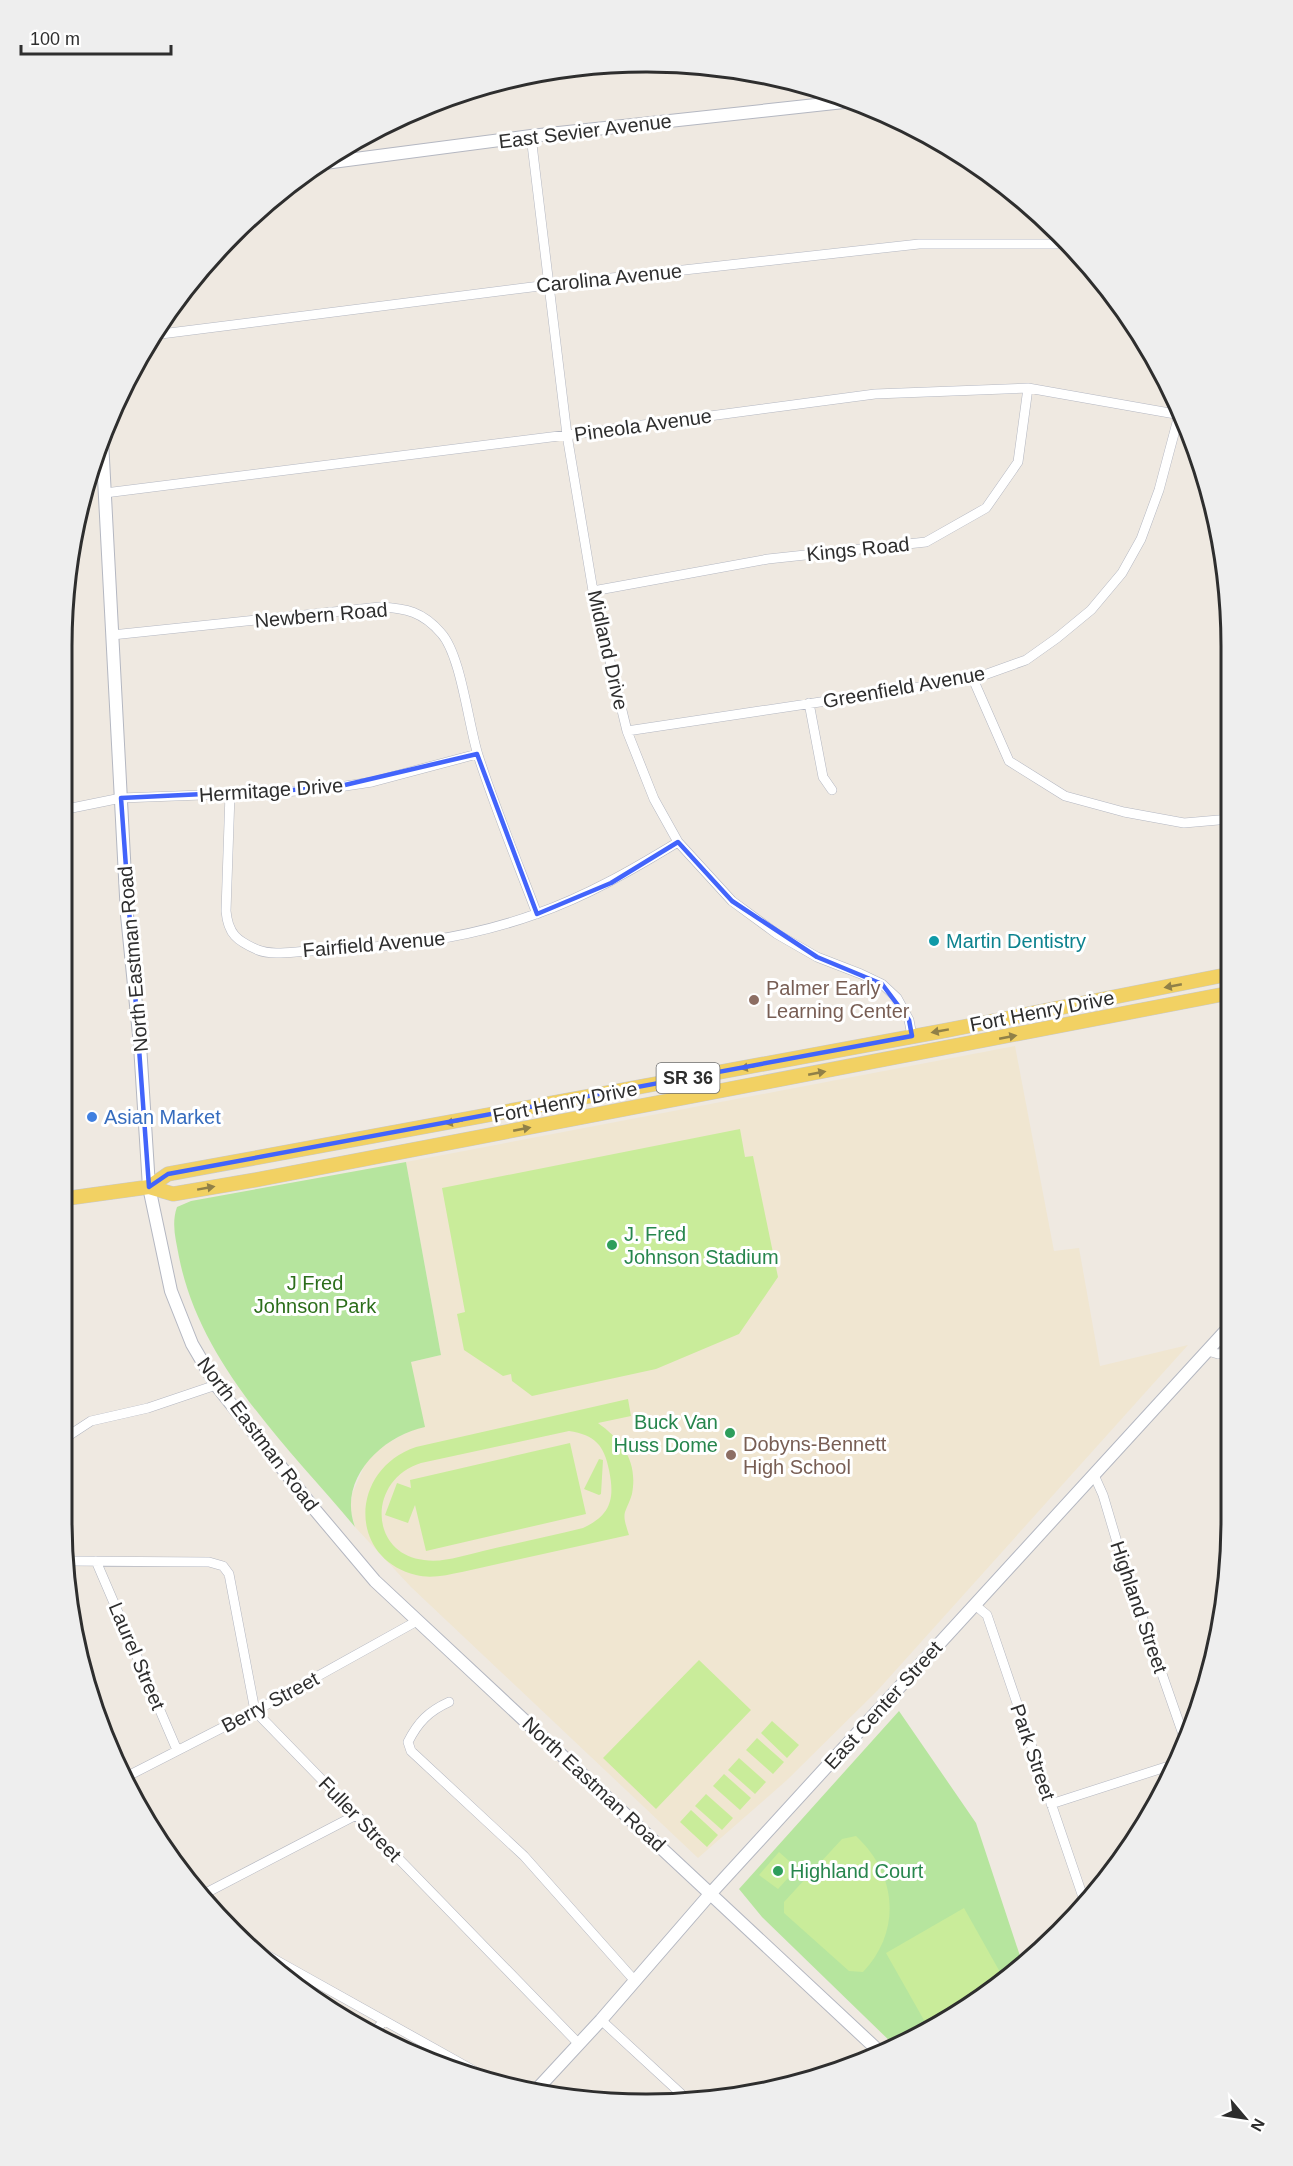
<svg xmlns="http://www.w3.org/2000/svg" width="1293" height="2166" font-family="Arial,sans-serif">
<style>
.education{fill:#f0e6d1}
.green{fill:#b6e59e}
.pitch{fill:#c9ec9a;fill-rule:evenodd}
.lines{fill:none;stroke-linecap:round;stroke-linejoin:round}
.street-casing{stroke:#b4b7c1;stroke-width:10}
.secondary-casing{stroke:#b4b7c1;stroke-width:14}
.primary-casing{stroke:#c9c9c9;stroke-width:15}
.street{stroke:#fff;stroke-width:9}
.secondary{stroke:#fff;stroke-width:12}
.primary{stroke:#f2d163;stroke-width:14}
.oneway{fill:#908048}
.marked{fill:none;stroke:#4264fb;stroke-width:4.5;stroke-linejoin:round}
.culture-dot{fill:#0f9aa8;stroke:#fff;stroke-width:2}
.education-dot{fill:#8d6e63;stroke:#fff;stroke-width:2}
.shop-dot{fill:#3f7fe0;stroke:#fff;stroke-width:2}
.leisure-dot{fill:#2e9e5b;stroke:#fff;stroke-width:2}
.labels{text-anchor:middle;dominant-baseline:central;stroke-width:6;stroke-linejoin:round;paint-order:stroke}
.shield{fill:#fff;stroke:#6d6d6d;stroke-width:1.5}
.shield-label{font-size:18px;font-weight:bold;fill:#2e2e2e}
.street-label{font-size:20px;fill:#2e2e2e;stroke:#fff}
.culture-label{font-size:20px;fill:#0d838f;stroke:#fff;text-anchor:start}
.education-label{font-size:20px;fill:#785e54;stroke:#fff;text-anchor:start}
.shop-label{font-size:20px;fill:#366cbe;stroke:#fff;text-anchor:start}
.leisure-label{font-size:20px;fill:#27864d;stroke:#fff;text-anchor:start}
.park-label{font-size:20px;fill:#2c6e1b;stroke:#fff}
.rim{fill:none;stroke:#2e2e2e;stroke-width:3}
</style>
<rect width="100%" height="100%" fill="#efe9e1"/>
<path class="education" d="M1015,1046L1054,1251L1079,1248L1100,1366L1188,1345L877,1691L787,1780L698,1858L411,1587L355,1527L350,1508L352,1494L366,1462L379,1448L411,1430V1362L441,1355L406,1162Z"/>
<path class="green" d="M406,1162L441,1355L411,1362L425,1427C382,1436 337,1479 355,1527C287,1446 200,1364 179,1257C176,1240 171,1224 177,1207L191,1201Z
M899,1711L976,1823L1023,1965L1002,1984L897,2048L762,1917L739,1889Z"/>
<path class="pitch" d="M740,1129L745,1157L753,1156L778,1277L739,1334L656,1369L532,1396L512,1381L511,1374L503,1376L464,1350L457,1314L465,1312L442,1188Z
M628,1399L631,1416L598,1423C623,1441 638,1462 632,1494C630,1501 627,1506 625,1512C623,1519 627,1528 629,1535L462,1572C447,1575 431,1579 416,1575C347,1558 350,1469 416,1447ZM569,1431C595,1435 604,1445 609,1470C615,1499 611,1515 583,1528C550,1536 517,1543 483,1551C465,1555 444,1563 424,1560C369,1554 367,1480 421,1463Z
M570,1443L586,1514L426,1551L415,1505L408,1523L385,1515L397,1483L411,1488L410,1480Z
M599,1459L603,1460L601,1494L599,1495L584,1489Z
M699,1660L751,1710L656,1809L603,1758Z
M772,1721L799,1745L787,1758L761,1733Z
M757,1738L784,1762L773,1774L746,1750Z
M739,1758L766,1782L755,1794L728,1770Z
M724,1774L751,1798L740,1810L713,1786Z
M706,1794L733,1818L722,1830L695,1806Z
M691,1810L718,1835L707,1847L680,1822Z
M856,1836C897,1874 902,1931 863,1972L849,1971L784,1913V1902L842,1839Z
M779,1852L797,1868L778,1889L759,1875Z
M964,1908L1005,1981L929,2029L886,1953Z"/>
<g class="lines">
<defs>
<path id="street" d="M531,136L567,435L593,591L627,731L654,799L678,842L732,901L777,934L817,957L861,974L882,984L897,998L909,1020L912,1036
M153,335L548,285L919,244H1067
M105,493L567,435L875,394L1028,388L1181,415
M593,591L768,559L926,542L986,508L1018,462L1028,388
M112,635L380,607C406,608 423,612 441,633C461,655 468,723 478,755C495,808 517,861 537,914
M973,679L1009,761L1065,796L1124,812L1184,823L1230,819
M809,703L823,777L832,790
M627,731L973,679L1026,660L1057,638L1091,610L1122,573L1141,539L1159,490L1179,415
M230,794L226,911C228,934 237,941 258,950C273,956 296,951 312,951C391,947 461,941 536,914C587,896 632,870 678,842
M62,810L121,798L284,792L332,788L372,782L477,754
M1208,1351L1218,1354L1230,1352
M62,1440L91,1421L148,1408L216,1385
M1094,1475L1103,1495L1122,1559L1185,1740
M68,1561L209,1562L223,1566L229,1574L255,1711L579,2044
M96,1561L177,1750
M975,1605L987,1615L1085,1903
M449,1702C429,1711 418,1722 408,1742L411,1751L524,1856L635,1981
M122,1779L255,1711L417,1621
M1051,1804L1172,1765
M202,1895L356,1815
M256,1949L487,2078
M601,2020L690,2102
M372,2034L384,2021"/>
<path id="secondary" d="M317,164L531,136L853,101
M102,440L127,915L140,1045L149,1187L171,1291L192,1344L216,1385L316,1511L375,1581L882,2054
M539,2087L601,2020L711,1893L1230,1326"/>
<path id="primary" d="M149,1187L168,1174L948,1030L1230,974
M62,1199L149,1187L173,1194L255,1180L1230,993"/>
</defs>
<use href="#street" class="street-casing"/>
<use href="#secondary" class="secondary-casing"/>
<use href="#primary" class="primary-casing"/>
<use href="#street" class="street"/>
<use href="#secondary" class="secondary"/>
<use href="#primary" class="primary"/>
</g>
<defs><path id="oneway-solid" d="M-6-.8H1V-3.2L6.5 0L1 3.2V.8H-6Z" transform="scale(1.5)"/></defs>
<g class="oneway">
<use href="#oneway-solid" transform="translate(1173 986) rotate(169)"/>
<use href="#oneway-solid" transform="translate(940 1031) rotate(170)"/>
<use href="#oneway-solid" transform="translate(1008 1037) rotate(-11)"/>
<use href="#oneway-solid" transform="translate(749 1067) rotate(169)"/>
<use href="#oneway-solid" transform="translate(817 1073) rotate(-11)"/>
<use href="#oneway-solid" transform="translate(454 1122) rotate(169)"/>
<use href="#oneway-solid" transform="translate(522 1129) rotate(-11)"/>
<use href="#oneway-solid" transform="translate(206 1188) rotate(-10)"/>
</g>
<path class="marked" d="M477,754L537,914L611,883L678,842L732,901L817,957L882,984L909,1020L912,1036L168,1174L149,1187L121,798L332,788Z"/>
<circle class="culture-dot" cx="934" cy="941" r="6"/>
<g class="education-dot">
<circle cx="754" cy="1000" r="6"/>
<circle cx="731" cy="1455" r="6"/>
</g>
<circle class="shop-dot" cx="92" cy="1117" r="6"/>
<g class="leisure-dot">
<circle cx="612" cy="1245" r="6"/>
<circle cx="730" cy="1433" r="6"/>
<circle cx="778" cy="1871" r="6"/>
</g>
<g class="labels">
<rect class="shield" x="656.5" y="1063" width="63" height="30" rx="4.5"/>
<g class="shield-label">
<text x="688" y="1078">SR 36</text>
</g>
<g class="street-label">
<text transform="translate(585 131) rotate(-7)">East Sevier Avenue</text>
<text transform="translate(609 278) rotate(-6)">Carolina Avenue</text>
<text transform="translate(643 425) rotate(-8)">Pineola Avenue</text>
<text transform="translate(858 549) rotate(-6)">Kings Road</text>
<text transform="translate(321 615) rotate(-5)">Newbern Road</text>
<text transform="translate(608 650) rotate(77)">Midland Drive</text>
<text transform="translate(904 687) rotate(-10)">Greenfield Avenue</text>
<text transform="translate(271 790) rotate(-4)">Hermitage Drive</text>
<text transform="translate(374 944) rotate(-5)">Fairfield Avenue</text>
<text transform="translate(133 959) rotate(-95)">North Eastman Road</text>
<text transform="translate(1042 1011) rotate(-11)">Fort Henry Drive</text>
<text transform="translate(565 1102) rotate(-11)">Fort Henry Drive</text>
<text transform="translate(258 1434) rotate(53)">North Eastman Road</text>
<text transform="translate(1139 1607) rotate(71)">Highland Street</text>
<text transform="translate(137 1656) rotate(67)">Laurel Street</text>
<text transform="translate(270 1702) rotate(-28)">Berry Street</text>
<text transform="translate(883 1705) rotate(-48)">East Center Street</text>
<text transform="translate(1033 1752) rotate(71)">Park Street</text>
<text transform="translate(594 1784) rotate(43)">North Eastman Road</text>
<text transform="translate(360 1819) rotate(46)">Fuller Street</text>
</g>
<g class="culture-label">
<text x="946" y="941">Martin Dentistry</text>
</g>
<g class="education-label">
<text x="766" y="988">Palmer Early<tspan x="766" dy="23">Learning Center</tspan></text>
<text x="743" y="1444">Dobyns-Bennett<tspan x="743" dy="23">High School</tspan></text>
</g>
<g class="shop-label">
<text x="104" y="1117">Asian Market</text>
</g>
<g class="leisure-label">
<text x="624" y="1234">J. Fred<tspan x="624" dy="23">Johnson Stadium</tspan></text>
<text x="718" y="1422" text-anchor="end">Buck Van<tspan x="718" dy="23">Huss Dome</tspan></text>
<text x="790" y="1871">Highland Court</text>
</g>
<g class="park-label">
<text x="315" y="1283">J Fred<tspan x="315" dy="23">Johnson Park</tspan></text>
</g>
</g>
<path d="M0 0H1293V2166H0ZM646 72H647A574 574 0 0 1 1221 646V1520A574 574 0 0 1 647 2094H646A574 574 0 0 1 72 1520V646A574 574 0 0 1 646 72Z" fill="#eee" fill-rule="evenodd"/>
<path class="rim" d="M646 72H647A574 574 0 0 1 1221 646V1520A574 574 0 0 1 647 2094H646A574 574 0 0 1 72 1520V646A574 574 0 0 1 646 72Z"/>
<g transform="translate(1245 2118) rotate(119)" stroke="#ffffff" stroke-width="4.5" paint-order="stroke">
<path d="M0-4.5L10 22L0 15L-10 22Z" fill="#2e2e2e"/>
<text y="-9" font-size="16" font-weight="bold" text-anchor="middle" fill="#2e2e2e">N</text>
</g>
<path d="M21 45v9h150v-9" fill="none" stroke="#2e2e2e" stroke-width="3"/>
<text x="30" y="45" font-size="18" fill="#2e2e2e" stroke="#ffffff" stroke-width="4.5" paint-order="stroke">100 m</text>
</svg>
